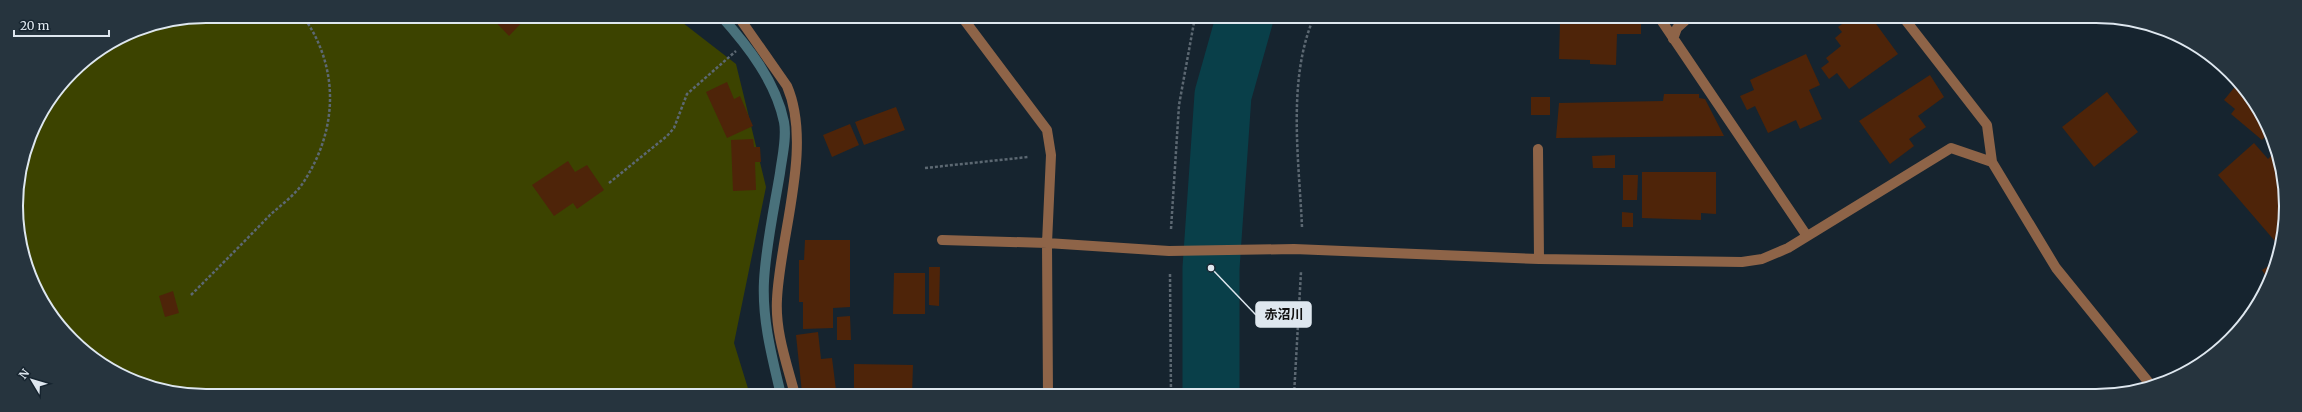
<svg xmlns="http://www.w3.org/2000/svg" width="2302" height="412" font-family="Merriweather,'Noto Sans JP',serif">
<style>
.green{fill:#3c4300}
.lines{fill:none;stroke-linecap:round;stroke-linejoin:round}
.stream{stroke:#49717b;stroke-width:10}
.river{stroke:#093f49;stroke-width:57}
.building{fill:#4e2409}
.path{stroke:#5c6872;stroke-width:2.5;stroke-dasharray:3 2;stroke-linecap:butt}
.minor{stroke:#8e6448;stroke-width:10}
.rim{fill:none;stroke:#dee7ef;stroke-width:2}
.leader{fill:none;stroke:#dee7ef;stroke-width:1.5}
.callout-dot{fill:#dee7ef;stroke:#16242f;stroke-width:1.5}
.callout{fill:#dee7ef;stroke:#dee7ef;stroke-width:1.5}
.callout-label{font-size:13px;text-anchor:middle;font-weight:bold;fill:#111}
</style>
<rect width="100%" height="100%" fill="#16242f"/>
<path class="green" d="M206,16H674L736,64L766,187L734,343L750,395L181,394L122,376L63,331L26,267L16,194L31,133L72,71L134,30Z"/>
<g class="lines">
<path class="stream" d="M721,16C748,46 776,82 784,122C787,138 782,157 780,173C774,209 766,245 764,281C762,320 772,357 781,395"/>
<path class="river" d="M1211,395V268L1223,95L1245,17"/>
</g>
<path class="building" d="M490,16H528L509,36Z
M1572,17H1641V34H1617L1616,65L1590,64V60L1559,59L1560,21H1572Z
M1852,17L1857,21L1863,17H1871L1898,54L1849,89L1837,73L1829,79L1821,68L1829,62L1826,58L1841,46L1835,38L1842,32L1838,27Z
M1806,54L1820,85L1809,90L1822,119L1800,129L1796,120L1768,133L1755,106L1747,110L1740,96L1754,90L1750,80Z
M1930,75L1944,97L1918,116L1926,127L1909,139L1914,146L1890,164L1859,121Z
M727,82L734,99L740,96L753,126L727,138L706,92Z
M2238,83L2247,90L2268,133L2262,140L2231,114L2235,109L2224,100Z
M2107,92L2138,132L2094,167L2062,127Z
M1664,94H1699V98L1705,99L1724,136L1556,138L1559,103L1663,101Z
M1531,97H1550V115H1531Z
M896,107L905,130L864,145L855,122Z
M850,124L859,145L832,157L823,135Z
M753,139L754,147H760L761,162H755L756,190L733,191L731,140Z
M2254,143L2268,159L2274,153L2280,160L2284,231L2280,247L2218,175Z
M1615,155V168H1593L1592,156Z
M568,161L575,172L587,165L604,190L577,209L573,203L554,216L532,185Z
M1642,172H1716V214L1701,213V220L1642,218Z
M1623,175H1638L1637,200H1623Z
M1622,212L1633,213V227H1622Z
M805,240H850V307L833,308V328L803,329V302H799V260H804Z
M2275,262L2270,278L2269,281L2262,270Z
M929,267H940L939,306L929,305Z
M894,273H925V314H893Z
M173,291L179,313L165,317L159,296Z
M850,316L851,340H837V317Z
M818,332L821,359L832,358L836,390L802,393L796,335Z
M854,364L913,365L912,395H854Z"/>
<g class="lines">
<path class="path" d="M925,168L1028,157
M609,183L667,136L674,128L687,94L736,51
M1302,227C1299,160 1287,79 1314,17
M1171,229L1179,105L1195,17
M1170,274L1171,395
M191,295C218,268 244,242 270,215C281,205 295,195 303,183C338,130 340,68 303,16
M1294,395L1301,272"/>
<path class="minor" d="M738,16L787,86C813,146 780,235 777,299C775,332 787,364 795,395
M962,17L1047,130L1051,155L1047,243L1048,395
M1659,17L1807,236
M1903,17L1987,125L1992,162
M1673,39L1677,28L1689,17
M1538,149L1539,259
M942,240L1047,243L1169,251L1294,249L1539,259L1742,262L1762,259L1788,248L1951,148L1992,162L2056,268L2150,384"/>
</g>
<path d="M0 0H2302V412H0ZM206 23H2096A183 183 0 0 1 2279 206V206A183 183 0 0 1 2096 389H206A183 183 0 0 1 23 206V206A183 183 0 0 1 206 23Z" fill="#26343e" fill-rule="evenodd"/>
<path class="rim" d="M206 23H2096A183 183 0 0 1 2279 206V206A183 183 0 0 1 2096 389H206A183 183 0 0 1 23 206V206A183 183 0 0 1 206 23Z"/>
<path class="leader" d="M1211 268L1256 315"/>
<circle class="callout-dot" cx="1211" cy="268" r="4"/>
<rect class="callout" x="1256" y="302" width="55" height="25" rx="4"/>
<g class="callout-label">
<text x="1284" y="319">赤沼川</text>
</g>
<g transform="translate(32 380) rotate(308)" stroke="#16242f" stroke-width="3" paint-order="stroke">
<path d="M0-3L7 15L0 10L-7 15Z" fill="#dee7ef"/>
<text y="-6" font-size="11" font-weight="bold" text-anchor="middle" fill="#dee7ef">N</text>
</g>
<path d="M14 30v6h95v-6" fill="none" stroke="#dee7ef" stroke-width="2"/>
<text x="20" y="30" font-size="12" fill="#dee7ef" stroke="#16242f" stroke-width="3" paint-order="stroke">20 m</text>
</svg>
